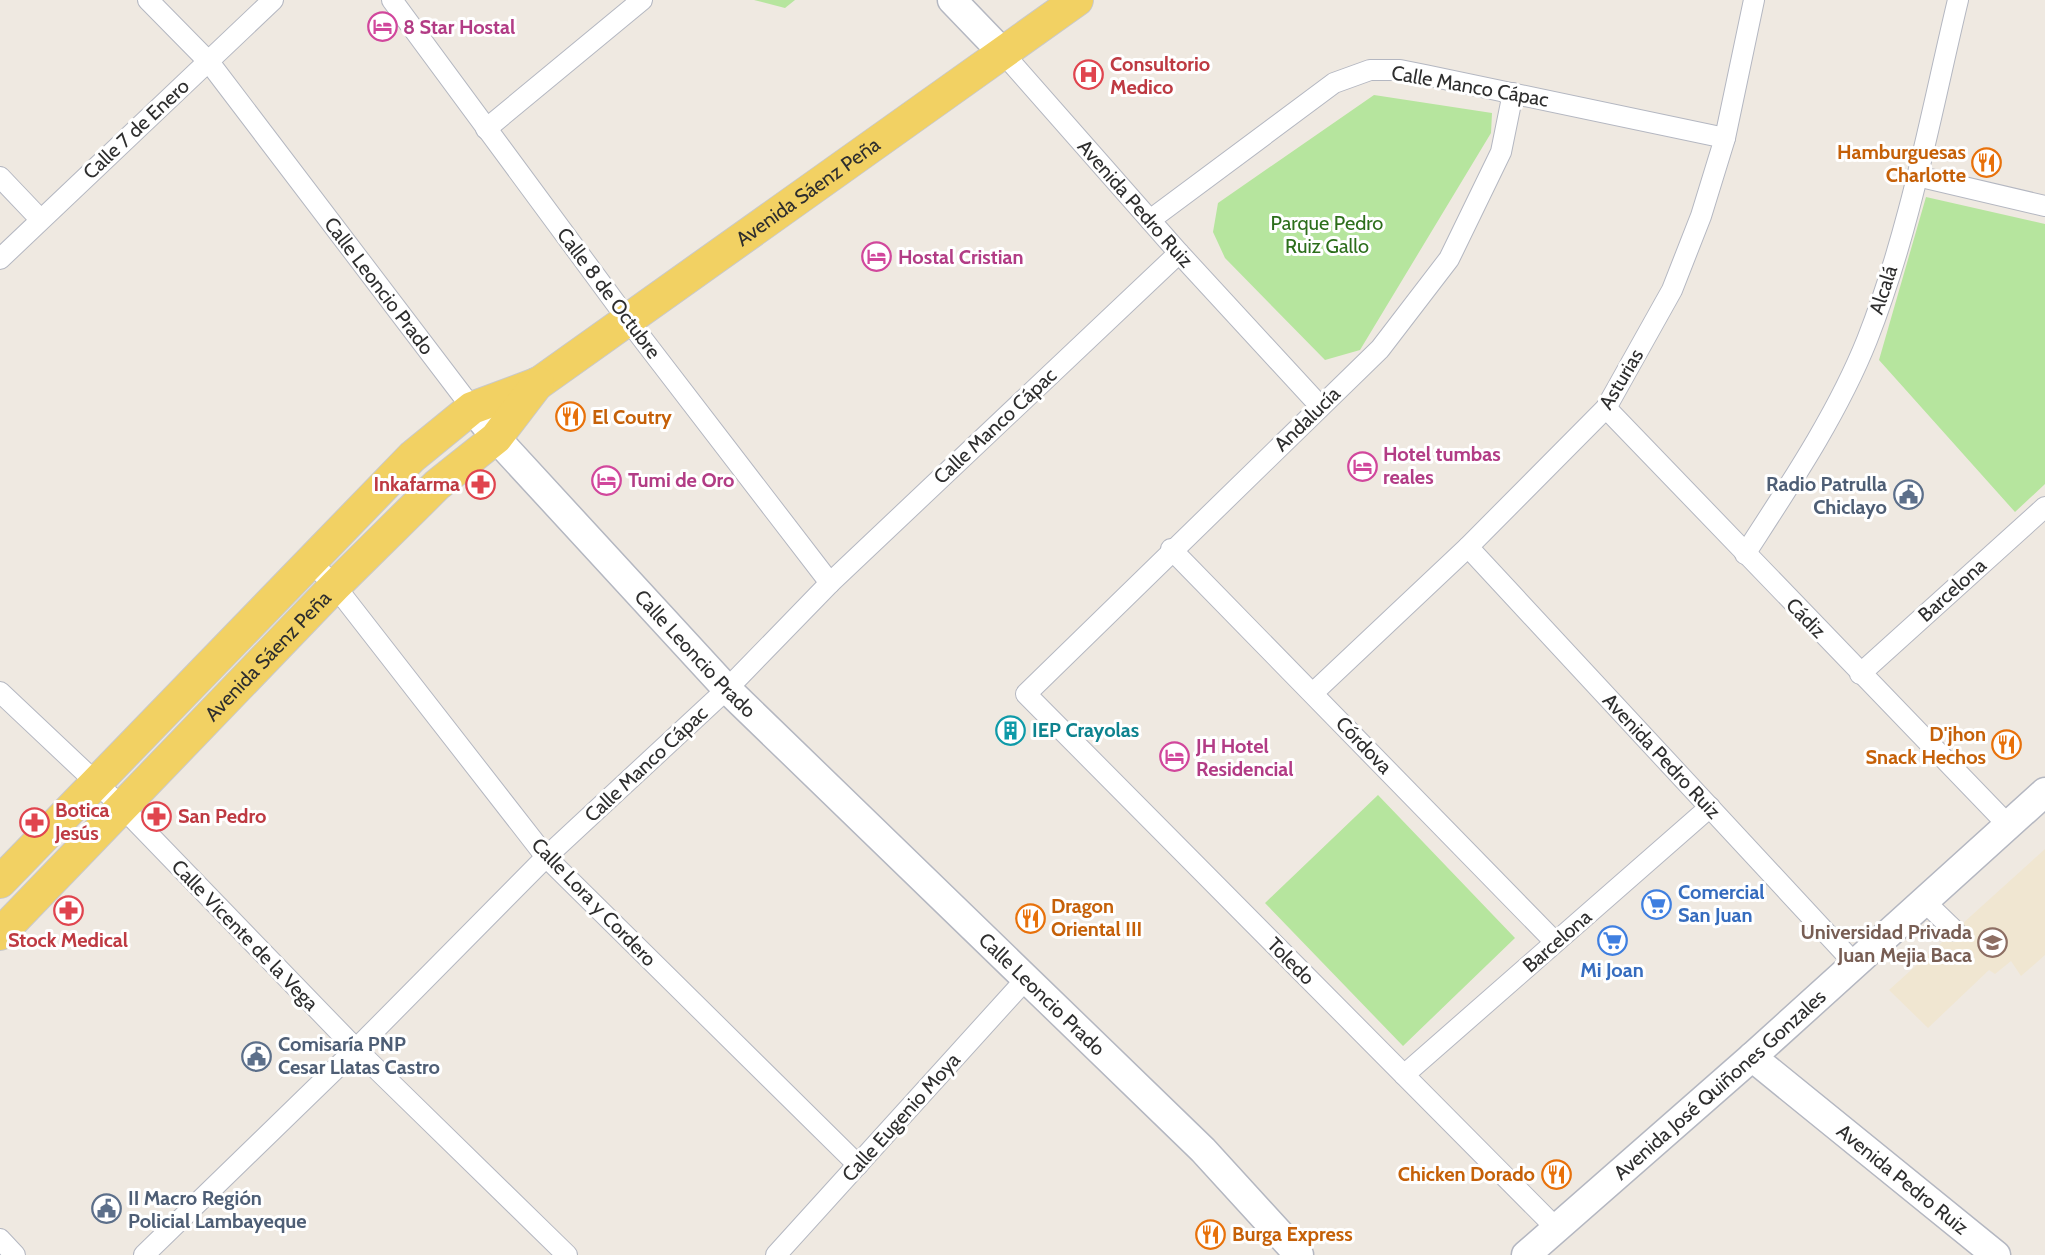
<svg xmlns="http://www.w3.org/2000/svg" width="2045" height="1255" font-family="Cabin,sans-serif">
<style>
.education{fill:#f0e6d1}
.green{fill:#b6e59e}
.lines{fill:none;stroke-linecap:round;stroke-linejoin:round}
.street-casing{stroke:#b4b7c1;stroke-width:22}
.secondary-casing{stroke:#b4b7c1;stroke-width:31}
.primary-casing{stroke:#c9c9c9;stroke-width:34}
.street{stroke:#fff;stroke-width:20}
.secondary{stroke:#fff;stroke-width:28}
.primary{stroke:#f2d163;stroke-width:32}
.labels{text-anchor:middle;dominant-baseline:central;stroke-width:6;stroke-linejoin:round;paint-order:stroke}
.hotel-label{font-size:20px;font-weight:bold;fill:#b23c85;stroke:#fff;text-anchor:start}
.health-label{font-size:20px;font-weight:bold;fill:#be3a42;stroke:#fff;text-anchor:start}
.street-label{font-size:20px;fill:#2e2e2e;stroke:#fff}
.food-label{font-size:20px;font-weight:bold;fill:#c56008;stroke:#fff;text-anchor:end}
.park-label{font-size:20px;fill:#2c6e1b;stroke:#fff}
.service-label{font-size:20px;font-weight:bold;fill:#4e5e75;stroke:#fff;text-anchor:start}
.culture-label{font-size:20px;font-weight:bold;fill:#0d838f;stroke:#fff;text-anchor:start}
.shop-label{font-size:20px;font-weight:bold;fill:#366cbe;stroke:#fff;text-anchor:start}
.education-label{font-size:20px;font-weight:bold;fill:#785e54;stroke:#fff;text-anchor:end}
</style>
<rect width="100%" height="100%" fill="#efe9e1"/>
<path class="education" d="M2045,849V955L2021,976L2011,961L1995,974L1989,970L1928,1028L1889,990Z"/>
<path class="green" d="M754,0H795L785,8Z
M1374,95L1492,113L1491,133L1360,350L1325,360L1225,258L1213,232L1218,203Z
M1926,197L2045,224V484L2015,512L1879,360Z
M1378,795L1515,938L1403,1046L1265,903Z"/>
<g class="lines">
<defs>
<g id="street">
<path id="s1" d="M148,0L209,62L472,408"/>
<path d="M392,0L628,320L830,583"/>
<path id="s2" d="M1002,52L1179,253L1320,406"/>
<path d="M1513,93L1501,152L1449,259L1380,349L1026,694L1557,1229"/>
<path d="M486,129L642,0"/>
<path d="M1917,176L2045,206"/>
<path d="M0,177L40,219"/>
<path d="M1150,220L1334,83L1370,70H1400L1425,75L1725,138"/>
<path d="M0,259L273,0"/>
<path d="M1606,408L2008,825"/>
<path id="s3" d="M1468,547L1856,965"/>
<path d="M1171,549L1555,942"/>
<path d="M1745,554C1789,486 1837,415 1867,340C1910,231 1931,113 1958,0"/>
<path d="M311,562L335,586L546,857L858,1165"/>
<path d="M1860,674L2045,507"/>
<path d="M0,692L122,807L356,1049L567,1255"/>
<path d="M1313,693L1468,547L1606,408L1672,290L1701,216L1725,138L1754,0"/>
<path d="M1925,902L1955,931"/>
<path d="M1404,1075L1710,807"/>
<path d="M0,1239L15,1255"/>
<path d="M144,1255L356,1049L546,857L727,689L830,583L1179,253"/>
<path d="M776,1255L1026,979"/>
</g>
<g id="secondary">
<path d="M952,0L1002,52"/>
<path id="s4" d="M472,408L496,438L727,689L1203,1150L1299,1255"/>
<path id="s5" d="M1752,1057L1996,1255"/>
<path id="s6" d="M1526,1255L1752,1057L2045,792"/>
</g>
<g id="primary">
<path id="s7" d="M0,882L412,457L472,408L539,383L1077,0"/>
<path id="s8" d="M0,934L335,586L437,485L496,438L538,383"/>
</g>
</defs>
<use href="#street" class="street-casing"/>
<use href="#secondary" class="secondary-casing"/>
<use href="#primary" class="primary-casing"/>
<use href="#street" class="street"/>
<use href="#secondary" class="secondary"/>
<use href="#primary" class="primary"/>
</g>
<defs>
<symbol id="hotel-ring" viewBox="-11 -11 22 22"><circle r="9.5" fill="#fff" stroke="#d1479c" stroke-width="1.5"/><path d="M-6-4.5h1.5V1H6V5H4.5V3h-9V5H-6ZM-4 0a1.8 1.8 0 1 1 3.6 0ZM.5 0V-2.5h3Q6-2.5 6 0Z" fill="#d1479c"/></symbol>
<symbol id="hospital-ring" viewBox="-11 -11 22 22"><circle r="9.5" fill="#fff" stroke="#e0444e" stroke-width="1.5"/><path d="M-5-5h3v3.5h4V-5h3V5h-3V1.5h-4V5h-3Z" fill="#e0444e"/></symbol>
<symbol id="restaurant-ring" viewBox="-11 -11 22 22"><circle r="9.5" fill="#fff" stroke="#e8710a" stroke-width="1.5"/><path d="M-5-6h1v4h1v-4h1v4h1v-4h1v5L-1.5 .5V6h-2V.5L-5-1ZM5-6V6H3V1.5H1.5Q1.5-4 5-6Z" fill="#e8710a"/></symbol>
<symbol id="pharmacy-ring" viewBox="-11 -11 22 22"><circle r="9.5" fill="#fff" stroke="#e0444e" stroke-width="1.5"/><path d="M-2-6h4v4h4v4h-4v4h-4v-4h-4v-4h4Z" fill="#e0444e"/></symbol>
<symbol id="civic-ring" viewBox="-11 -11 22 22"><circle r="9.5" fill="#fff" stroke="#5c6f8a" stroke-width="1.5"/><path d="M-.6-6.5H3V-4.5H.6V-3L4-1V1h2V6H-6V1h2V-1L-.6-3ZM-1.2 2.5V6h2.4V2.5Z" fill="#5c6f8a"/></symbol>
<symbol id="building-ring" viewBox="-11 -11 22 22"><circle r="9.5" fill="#fff" stroke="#0f9aa8" stroke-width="1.5"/><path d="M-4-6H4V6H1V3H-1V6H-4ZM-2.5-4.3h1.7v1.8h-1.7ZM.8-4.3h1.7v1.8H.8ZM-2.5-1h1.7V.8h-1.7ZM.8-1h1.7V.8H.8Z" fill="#0f9aa8"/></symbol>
<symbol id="supermarket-ring" viewBox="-11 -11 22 22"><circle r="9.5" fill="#fff" stroke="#3f7fe0" stroke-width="1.5"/><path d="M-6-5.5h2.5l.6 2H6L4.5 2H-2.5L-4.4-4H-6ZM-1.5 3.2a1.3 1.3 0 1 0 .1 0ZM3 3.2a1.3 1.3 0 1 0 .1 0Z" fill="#3f7fe0"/></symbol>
<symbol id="university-ring" viewBox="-11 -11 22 22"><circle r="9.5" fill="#fff" stroke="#8d6e63" stroke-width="1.5"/><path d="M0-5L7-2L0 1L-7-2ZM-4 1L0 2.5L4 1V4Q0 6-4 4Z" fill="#8d6e63"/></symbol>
</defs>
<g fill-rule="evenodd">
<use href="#hotel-ring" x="366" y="10" width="33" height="33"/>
<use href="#hospital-ring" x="1072" y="58" width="33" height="33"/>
<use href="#restaurant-ring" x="1970" y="146" width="33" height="33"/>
<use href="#hotel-ring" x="860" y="240" width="33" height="33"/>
<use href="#restaurant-ring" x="554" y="400" width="33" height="33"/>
<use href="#hotel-ring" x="1346" y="450" width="33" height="33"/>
<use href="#hotel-ring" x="590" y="464" width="33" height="33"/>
<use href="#pharmacy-ring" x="464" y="468" width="33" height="33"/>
<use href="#civic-ring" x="1892" y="478" width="33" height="33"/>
<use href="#building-ring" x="994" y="714" width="33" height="33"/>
<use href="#restaurant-ring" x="1990" y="728" width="33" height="33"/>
<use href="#hotel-ring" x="1158" y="740" width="33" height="33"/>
<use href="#pharmacy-ring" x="140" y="800" width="33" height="33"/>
<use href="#pharmacy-ring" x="18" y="806" width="33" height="33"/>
<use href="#supermarket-ring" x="1640" y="888" width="33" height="33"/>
<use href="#pharmacy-ring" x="52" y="894" width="33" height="33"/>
<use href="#restaurant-ring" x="1014" y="902" width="33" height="33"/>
<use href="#supermarket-ring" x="1596" y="924" width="33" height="33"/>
<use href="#university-ring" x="1976" y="926" width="33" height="33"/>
<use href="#civic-ring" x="240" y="1040" width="33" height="33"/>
<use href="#restaurant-ring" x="1540" y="1158" width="33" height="33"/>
<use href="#civic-ring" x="90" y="1192" width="33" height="33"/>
<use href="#restaurant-ring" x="1194" y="1218" width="33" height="33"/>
</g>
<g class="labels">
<g class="hotel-label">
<text x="403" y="27">8 Star Hostal</text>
<text x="898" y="257">Hostal Cristian</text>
<text x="1383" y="454">Hotel tumbas<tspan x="1383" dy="23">reales</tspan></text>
<text x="628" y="480">Tumi de Oro</text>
<text x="1196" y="746">JH Hotel<tspan x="1196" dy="23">Residencial</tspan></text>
</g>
<g class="health-label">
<text x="1110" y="64">Consultorio<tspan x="1110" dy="23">Medico</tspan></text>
<text x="460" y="484" text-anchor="end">Inkafarma</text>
<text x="55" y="810">Botica<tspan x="55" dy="23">Jesús</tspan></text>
<text x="178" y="816">San Pedro</text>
<text x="68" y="940" text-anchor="middle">Stock Medical</text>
</g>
<g class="street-label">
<text transform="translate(1470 86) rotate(10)">Calle Manco Cápac</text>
<text transform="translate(136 129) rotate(-43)">Calle 7 de Enero</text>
<text stroke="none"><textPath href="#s7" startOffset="1071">Avenida Sáenz Peña</textPath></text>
<text stroke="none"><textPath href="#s2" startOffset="202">Avenida Pedro Ruiz</textPath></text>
<text stroke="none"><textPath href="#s1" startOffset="368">Calle Leoncio Prado</textPath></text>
<text transform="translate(1883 290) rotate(-72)">Alcalá</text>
<text transform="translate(609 293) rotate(53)">Calle 8 de Octubre</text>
<text transform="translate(1621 379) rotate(-59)">Asturias</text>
<text transform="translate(1307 419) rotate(-44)">Andalucía</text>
<text transform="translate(995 426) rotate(-43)">Calle Manco Cápac</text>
<text transform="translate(1952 590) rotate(-42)">Barcelona</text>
<text transform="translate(1806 618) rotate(46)">Cádiz</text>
<text stroke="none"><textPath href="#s4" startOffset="332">Calle Leoncio Prado</textPath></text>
<text stroke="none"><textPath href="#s8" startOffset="386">Avenida Sáenz Peña</textPath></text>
<text transform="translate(1364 745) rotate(46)">Córdova</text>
<text stroke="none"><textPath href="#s3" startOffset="285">Avenida Pedro Ruiz</textPath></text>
<text transform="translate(646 764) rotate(-43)">Calle Manco Cápac</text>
<text transform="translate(594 902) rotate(46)">Calle Lora y Cordero</text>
<text transform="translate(245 935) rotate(46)">Calle Vicente de la Vega</text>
<text transform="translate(1557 941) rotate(-41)">Barcelona</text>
<text transform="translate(1291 961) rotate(45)">Toledo</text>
<text stroke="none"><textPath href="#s4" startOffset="818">Calle Leoncio Prado</textPath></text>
<text stroke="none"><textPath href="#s6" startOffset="258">Avenida José Quiñones Gonzales</textPath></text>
<text transform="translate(901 1117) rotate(-48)">Calle Eugenio Moya</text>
<text stroke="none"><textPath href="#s5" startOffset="194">Avenida Pedro Ruiz</textPath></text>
</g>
<g class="food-label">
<text x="1966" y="152">Hamburguesas<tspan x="1966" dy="23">Charlotte</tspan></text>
<text x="592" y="417" text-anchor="start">El Coutry</text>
<text x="1986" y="734">D'jhon<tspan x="1986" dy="23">Snack Hechos</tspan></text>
<text x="1051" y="906" text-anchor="start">Dragon<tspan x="1051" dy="23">Oriental III</tspan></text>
<text x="1535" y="1174">Chicken Dorado</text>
<text x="1232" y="1234" text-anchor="start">Burga Express</text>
</g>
<g class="park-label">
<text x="1327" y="223">Parque Pedro<tspan x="1327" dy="23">Ruiz Gallo</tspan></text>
</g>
<g class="service-label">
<text x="1887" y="484" text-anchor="end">Radio Patrulla<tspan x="1887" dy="23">Chiclayo</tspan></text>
<text x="278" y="1044">Comisaría PNP<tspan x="278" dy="23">Cesar Llatas Castro</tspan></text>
<text x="128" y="1198">II Macro Región<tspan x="128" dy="23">Policial Lambayeque</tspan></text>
</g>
<g class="culture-label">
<text x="1032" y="730">IEP Crayolas</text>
</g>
<g class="shop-label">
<text x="1678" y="892">Comercial<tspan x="1678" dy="23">San Juan</tspan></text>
<text x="1612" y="970" text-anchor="middle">Mi Joan</text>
</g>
<g class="education-label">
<text x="1972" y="932">Universidad Privada<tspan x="1972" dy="23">Juan Mejia Baca</tspan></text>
</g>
</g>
</svg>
